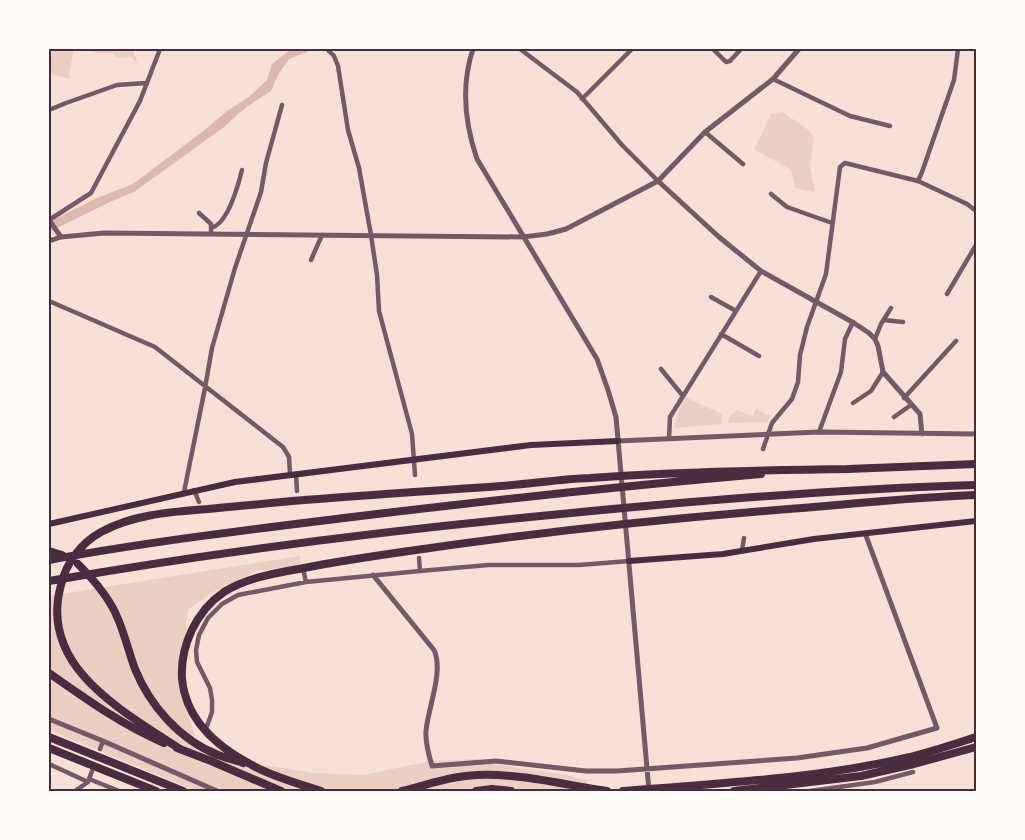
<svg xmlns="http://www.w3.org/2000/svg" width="1025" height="840" font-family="'Work Sans',sans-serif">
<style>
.green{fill:#ebcfc5}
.water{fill:#dcb8b0}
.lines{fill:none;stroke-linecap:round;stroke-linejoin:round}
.minor{stroke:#755966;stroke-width:4.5}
.tertiary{stroke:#755966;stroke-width:5}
.primary{stroke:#4a2c40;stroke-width:6}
.motorway{stroke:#4a2c40;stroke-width:8}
.neatline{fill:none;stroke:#4a2c40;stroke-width:2}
</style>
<rect width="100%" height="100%" fill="#f7e1d7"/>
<path class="green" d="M49,49H74L69,73L71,79L49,74Z
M81,49H133L138,64L131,57L118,58L111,53H96Z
M783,112L807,129L814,138L810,166L815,192L795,188L791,170L781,164L754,150L771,114Z
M685,397L722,414V424L674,428L679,409Z
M756,409L771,416L767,422L728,423L729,417L737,410L752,416Z
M300,556L301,566L256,571L215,591L188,610L181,693L197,741L262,765L314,773L363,775L431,761L477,759L487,763L566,775L587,781L590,791H197L49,730V596Z"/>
<path class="water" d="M291,49H314L289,59L278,75L271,91L245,108L224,127L134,192L112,201L49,232V222L97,198L133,184L202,132L227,111L249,97L267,80L272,64Z"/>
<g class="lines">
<path class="minor" d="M327,49L334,56L338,66L348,130L359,168L371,235L377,275L379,311L412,434L415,475
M520,49L577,92L622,145L658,181
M713,49L726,62L730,61L741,49
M773,79L850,116L890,126
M582,99L632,49
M49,110L66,103L117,85L146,83
M705,132L743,164
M918,181L967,204L976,211
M771,194L787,207L832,223
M199,213L211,224V233
M49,220L91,193L140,101L160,49
M211,228C228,224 238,186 242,170
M311,260L322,235
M947,294L976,245
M711,297L736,311
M49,301L155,347L283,447L289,457L290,474
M884,320L903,322
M721,334L759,356
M875,339L881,324L891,308
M661,369L683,396
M904,398L956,341
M853,403L871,391L883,372
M894,417L911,405
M819,432L841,372L845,339L853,322
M669,439L670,417L761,271
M763,449L772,423L792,399L798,382L800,355L807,327L826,274L840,167L845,163L918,181L922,172L954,80L958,49
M296,474L297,491
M194,490L199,502
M184,492L205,388L212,348L235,268L261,192L266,163L282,105
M742,551L744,538
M419,558L420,571
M304,573L306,582
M207,726L212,712V700L210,688L197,662L196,650L199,635L208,618L222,604L238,595L306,582L420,571L488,565H579L629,561
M100,749L103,741
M49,764L88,782
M89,779L119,791
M75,791L88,782L92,771
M810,791L875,782L913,772"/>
<path class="tertiary" d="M473,49C461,85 465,124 477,159L597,359L608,390L616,417L649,791
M658,181L705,132L773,79L799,49
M49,220L61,237
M49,241L61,237L104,233L523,237L547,234L566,229L658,181L719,237L761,271L854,323L869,333L875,339L878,346L883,372L920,414L922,434
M618,441L819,432L976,434
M373,575L434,650C444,671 428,708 426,731C425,743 429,755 432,766L496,761L586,771H617L797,758L867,748L937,728L865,533
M49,719L103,741L217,791"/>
<path class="primary" d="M49,524L235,482L531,445L618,441
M629,561L723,554L814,539L976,521"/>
<path class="motorway" d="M848,469L976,464
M49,551L62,555
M49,560C147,542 246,530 344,518C483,501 622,486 761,474
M78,564C94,580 110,598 118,619C125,635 129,653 135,669C150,706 180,740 218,755C226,758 235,760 243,763
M49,581C215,552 383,531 551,515C692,501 834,489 976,485
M49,673C86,699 122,725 164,743
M49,737L183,791
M49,748L156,791
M177,748L211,761L281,791
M180,749C123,711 38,667 61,585C66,563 81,543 101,532C134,514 172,512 208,509C236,506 264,504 292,501C362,495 431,491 501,486C531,484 560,479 590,478C677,472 765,470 852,469
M321,791C300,784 270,776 252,765C217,747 186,720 182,679C180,646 196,611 224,592C248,577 277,573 304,568C339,561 374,556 409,551C539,532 671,518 802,508C860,503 918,497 976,495
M402,791C427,785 451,776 477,775C519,773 565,785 607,791
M476,791L492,789L511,791
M623,791C719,783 816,779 910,757C933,751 955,744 976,737
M734,791L861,776L914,764L976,747"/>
</g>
<rect width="1025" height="840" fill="none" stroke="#fffaf5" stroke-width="100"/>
<rect x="50" y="50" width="925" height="740" class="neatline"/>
</svg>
